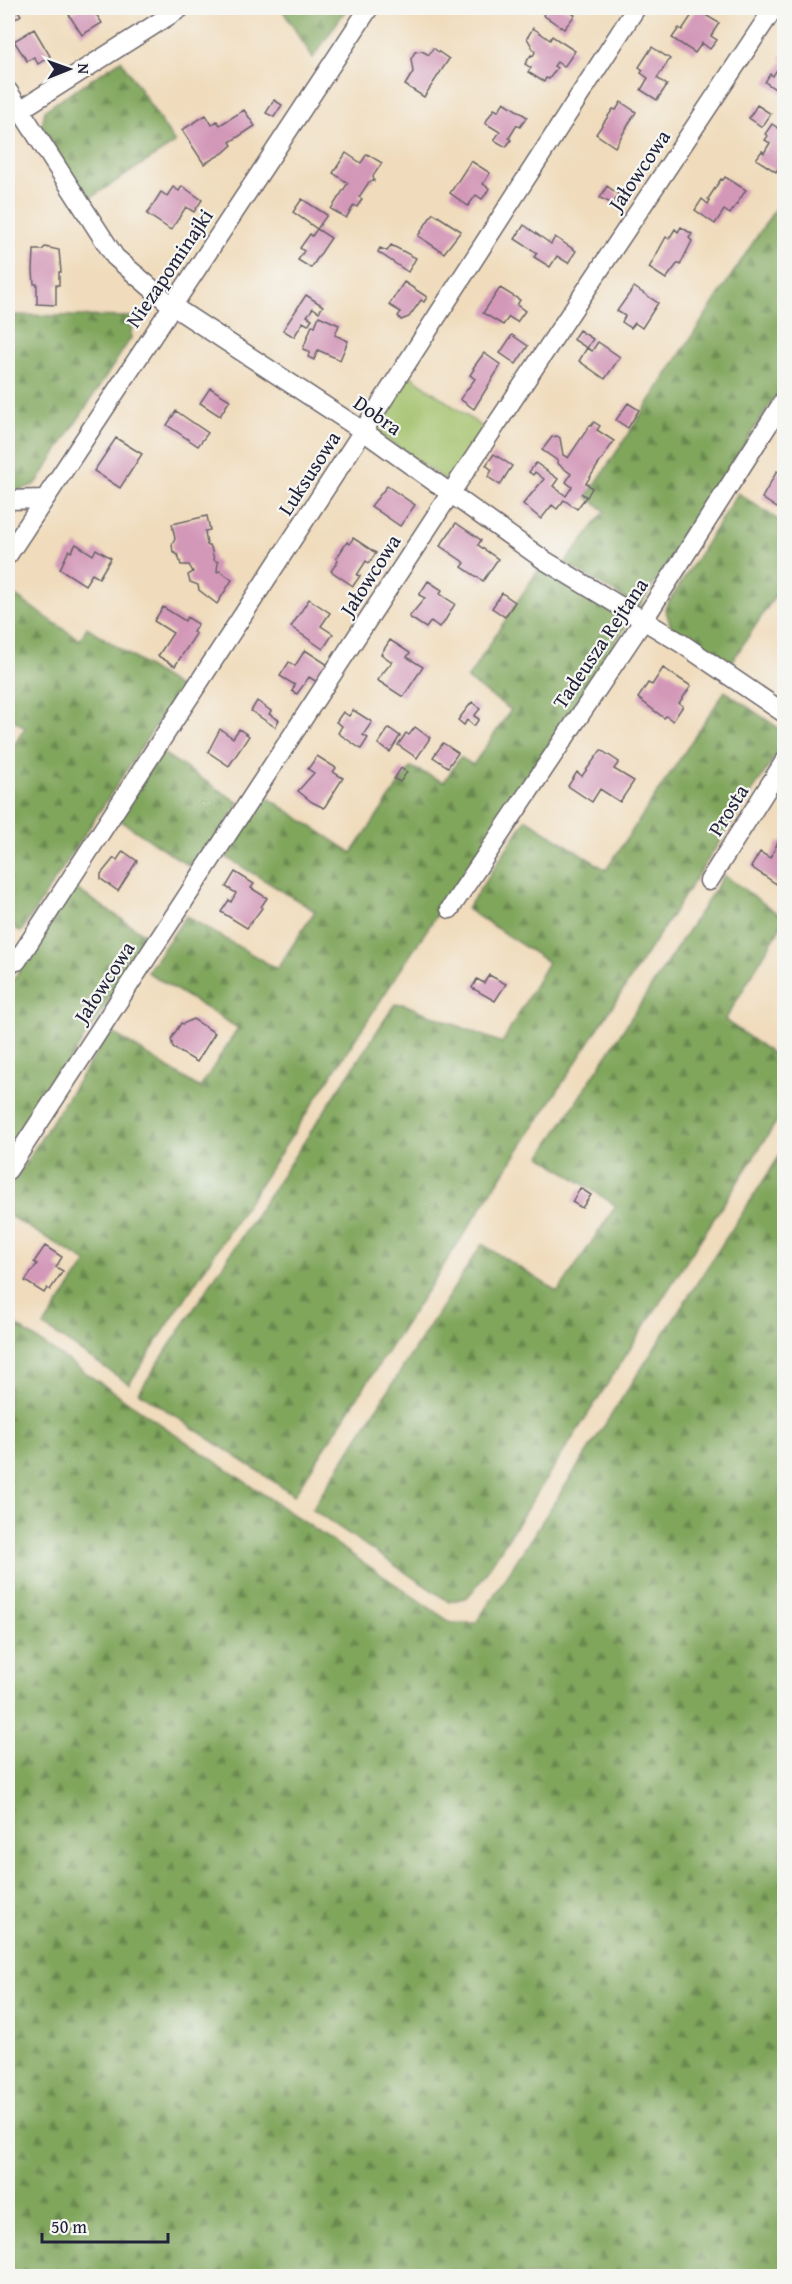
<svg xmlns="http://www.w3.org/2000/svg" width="792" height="2284" font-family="'Gentium Book Plus',serif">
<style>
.grass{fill:#a0c068;stroke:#617152;stroke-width:1.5}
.forest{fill:url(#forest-firs);stroke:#51644c;stroke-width:1.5}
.building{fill:#d398b8}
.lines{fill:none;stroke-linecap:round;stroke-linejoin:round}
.minor-casing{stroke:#6a6368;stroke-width:21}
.minor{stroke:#fff;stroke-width:18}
.labels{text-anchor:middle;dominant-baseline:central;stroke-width:4.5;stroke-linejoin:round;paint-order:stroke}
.street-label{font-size:21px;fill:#22223b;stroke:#f6f6f2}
</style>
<defs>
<pattern id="forest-firs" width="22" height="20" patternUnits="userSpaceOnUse" patternTransform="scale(1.5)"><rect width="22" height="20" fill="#80a65c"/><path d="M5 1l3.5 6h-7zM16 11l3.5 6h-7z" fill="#68874d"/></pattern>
</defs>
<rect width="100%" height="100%" fill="#f6f6f2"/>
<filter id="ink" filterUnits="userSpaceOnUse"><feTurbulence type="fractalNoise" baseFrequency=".0167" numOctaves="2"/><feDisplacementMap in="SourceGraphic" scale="12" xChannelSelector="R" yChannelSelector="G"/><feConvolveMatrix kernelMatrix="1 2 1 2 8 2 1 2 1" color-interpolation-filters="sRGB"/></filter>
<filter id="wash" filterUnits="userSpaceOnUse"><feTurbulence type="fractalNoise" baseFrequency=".008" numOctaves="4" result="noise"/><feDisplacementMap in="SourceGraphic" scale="24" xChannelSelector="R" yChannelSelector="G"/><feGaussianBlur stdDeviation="1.35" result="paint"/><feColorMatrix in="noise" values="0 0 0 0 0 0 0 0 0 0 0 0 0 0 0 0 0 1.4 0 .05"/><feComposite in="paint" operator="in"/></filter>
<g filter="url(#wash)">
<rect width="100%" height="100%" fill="#f0dcbc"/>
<path class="grass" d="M408,374L485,429L448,482L372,429Z"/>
<path class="forest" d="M281,8H347L313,58Z
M121,60L175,143L87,200L42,126L45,110Z
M784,195V383L639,607L565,563L605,511L587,497Z
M8,315L132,317L131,338L36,484L13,493H8Z
M738,493L784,524V582L729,666L671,627L665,608Z
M540,567L628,623L129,1384L44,1326L87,1262L8,1215V1190L110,1031L200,1088L238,1028L147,972L186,916L277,969L315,911L226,857L264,795L352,853L411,767L444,782L460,757L473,765L511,710L467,679Z
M8,591L80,640L87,627L180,688L21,932L8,923V754L25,728L8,716Z
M725,691L784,732V743L294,1495L139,1392L395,1004H403L502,1043L548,962L467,909L526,819L606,870Z
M161,752L239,803L195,870L118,819Z
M724,875L784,918V921L725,1020L784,1062V1110L481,1580L468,1597L449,1602L312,1509L482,1244L558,1292L616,1206L541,1156Z
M73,887L150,938L8,1154V988Z
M784,1149V2276H8V1320L452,1623H476Z"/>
<g id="blocks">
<path class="building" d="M8,8H16L21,15L8,24Z
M81,8H98L100,11L96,14L102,23L82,35L69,15Z
M548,8H564L575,15L564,29L543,15Z
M692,8H712L707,16L719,23L711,36L717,40L710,49L702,43L695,53L672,38L679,28L682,30L696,9Z
M533,28L550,40L552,36L575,51L564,67L557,62L554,66L557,68L549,79L546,78L544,82L528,72L531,68L525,64L531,55L533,56L535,52L527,38Z
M34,29L50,56L38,64L34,57L27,61L14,41Z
M652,47L670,59L657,78L667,85L657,100L641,90L648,78L641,73L643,70L639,67Z
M433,48L449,59L424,97L405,85L413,72L411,59L415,52L422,51L429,55Z
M784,52V95L765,82L770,74L773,76L783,60L780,59Z
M274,100L282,105L274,117L266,113Z
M504,102L527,117L520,127L517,125L509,138L511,140L506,147L494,140L500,132L485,123L494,109L498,111Z
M621,102L636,112L615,147L596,134L613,109L616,110Z
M757,105L771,114L762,127L749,118Z
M244,110L255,126L230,142L232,145L223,153L204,164L182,130L206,115L212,125L217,121L220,125Z
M772,124L784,132V159L776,172L756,159L762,151L764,153L770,143L765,140L768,136L765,134Z
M346,153L361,163L367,154L382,163L373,176L374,181L369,182L359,197L362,199L357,207L354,205L346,218L331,209L348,183L333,173Z
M471,161L490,173L483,184L489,188L486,194L482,199L476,195L468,206L450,193Z
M725,177L746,190L730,214L724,210L715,224L695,210L702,199L708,204L710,201L708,199L721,179L723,180Z
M182,186L202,200L194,212L186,207L171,230L147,214L161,192L167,196L173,187L179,191Z
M607,186L618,194L613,204L600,198Z
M302,199L327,215L317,229L331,238L311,268L298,260L304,251L300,248L310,234L312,236L317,229L293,212Z
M433,213L461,231L444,253L418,236Z
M524,225L551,244L555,237L576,251L568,263L557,256L550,267L534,257L537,253L515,239Z
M681,227L692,234L689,238L692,241L680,265L678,263L666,279L649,268L666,237L669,239L675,229L678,232Z
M391,245L416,258L408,272L378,252L380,248L387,251Z
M45,247L59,250L61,272H59V285H56V305L37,304V284H34L33,271L34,250H42Z
M404,282L427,297L424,302L421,300L409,317L401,320L398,316L401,312L389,305Z
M634,287L658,303L642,328L635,323L631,328L622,322L625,316L617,311Z
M500,288L520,300L517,305L525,311L517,322L509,317L503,325L483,313Z
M306,295L323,306L319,312L313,308L307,316L312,319L308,325L303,322L294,337L283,330Z
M319,316L339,325L335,335L348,341L340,360L318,350L314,360L308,357L310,352L303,349L312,325L315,326Z
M579,330L593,339L587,348L592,351L598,342L620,357L605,379L579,361L587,348L573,339Z
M512,335L528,346L516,364L500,353Z
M484,353L501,365L474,409L460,399L475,379L470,375L474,369L473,368Z
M210,388L230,400L220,416L200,403Z
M628,403L639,410L628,428L616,420Z
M176,411L208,433L198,446L167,425Z
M594,422L600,426L597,430L614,441L586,483L592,488L587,497L581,493L586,497L577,509L564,500L557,509L552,505L541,519L523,504L544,479L535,472L533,475L529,472L536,463L558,479L553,486L566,496L572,487L566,482L571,474L557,463L558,461L542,450L552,437L557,436L560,438L563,455L568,458L590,425L591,426Z
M116,438L142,454L120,488L94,471Z
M494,454L512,466L500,485L488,477L492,470L486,465Z
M777,471L784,476V500L782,499L777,508L762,498Z
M387,486L415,505L400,526L371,506Z
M207,516L210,530L205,531L207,545L211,547L214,560L218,562L217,572L220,571L232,580L217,604L199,590L198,585L190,582L188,575L193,572L189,565H181L178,555L173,552L172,545L175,539L172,524Z
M456,523L481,540L478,545L498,559L483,581L462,567L465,563L440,546Z
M353,538L376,553L369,563L366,561L357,575L360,576L353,586L331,571L338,561L336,559L347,542L350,544Z
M76,544L93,555L96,549L111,558L99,578L92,574L85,585L60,569L69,550L71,552Z
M428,581L442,590L440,594L455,604L443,624L439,627L431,621L426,628L409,617L425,598L419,595Z
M502,593L515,602L505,617L492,608Z
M309,599L330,613L321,626L333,634L323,649L291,627Z
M163,607L185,621L187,617L198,624L193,632L196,634L175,666L158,656L173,633L154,621Z
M390,640L410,653L407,657L423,667L403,697L377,680L392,662L381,654Z
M305,650L328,665L317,682L309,677L297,694L292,691L295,685L280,676L289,662L295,666Z
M663,668L691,686L679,703L683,706L673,721L666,716L664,718L638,698L648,683L652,685Z
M257,701L271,711L269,714L279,720L275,727L251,711Z
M472,702L480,709L474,716L479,719L474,726L467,720L464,725L458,720Z
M353,710L372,722L363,735L368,738L361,749L338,733L342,726L336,722L343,712L349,716Z
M415,727L430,738L417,758L398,745L406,733L409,735Z
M389,728L400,736L390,752L378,744Z
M220,729L233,738L239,729L249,736L229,766L208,752Z
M443,743L458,753L448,767L433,757Z
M601,750L619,762L614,769L634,781L620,802L600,789L592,802L568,786L577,772L582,776Z
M317,756L336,768L333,772L343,778L324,808L312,802L298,791L314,773L308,769Z
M401,768L407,772L400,782L394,779Z
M782,841L784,842V889L751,867L760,852L770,858L778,842L780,844Z
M123,851L137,861L118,891L101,879V874L114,858L117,860Z
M235,872L254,884L251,888L267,898L261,907L262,908L247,928L221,912L229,900L231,902L236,893L226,887Z
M489,975L506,984L495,1001L472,988L477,979L484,983Z
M193,1019L215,1033L197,1062L173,1048L171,1039L181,1023L183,1024Z
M580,1188L591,1195L582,1208L572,1202Z
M45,1246L62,1257L56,1267L63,1271L50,1290L47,1288L44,1293L25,1281L37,1264L34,1262Z"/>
</g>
</g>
<g filter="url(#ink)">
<use href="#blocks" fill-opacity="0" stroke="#6a6368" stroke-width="1.5"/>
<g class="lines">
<defs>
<path id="minor" d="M8,91L115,257L171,305L363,431L544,560L681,643L784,713
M20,110L181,8
M8,500L43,499
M8,555L369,8
M709,881L784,762
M450,909L643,621L784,400
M17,961L363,431L636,8
M8,1170L450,494L774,8"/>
</defs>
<use href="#minor" class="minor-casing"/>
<use href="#minor" class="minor"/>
</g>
</g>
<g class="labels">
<g class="street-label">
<text transform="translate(639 170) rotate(-56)">Jałowcowa</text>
<text transform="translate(169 268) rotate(-56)">Niezapominajki</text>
<text transform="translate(378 415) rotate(35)">Dobra</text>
<text transform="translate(309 473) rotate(-57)">Luksusowa</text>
<text transform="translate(370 575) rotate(-57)">Jałowcowa</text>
<text transform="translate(600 643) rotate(-56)">Tadeusza Rejtana</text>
<text transform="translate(728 810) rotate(-58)">Prosta</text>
<text transform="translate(104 982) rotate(-57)">Jałowcowa</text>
</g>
</g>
<rect width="792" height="2284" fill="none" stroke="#f6f6f2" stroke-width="30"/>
<g transform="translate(69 69) rotate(89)" stroke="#f6f6f2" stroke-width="4.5" paint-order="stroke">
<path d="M0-4.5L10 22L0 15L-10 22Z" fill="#22223b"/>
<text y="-9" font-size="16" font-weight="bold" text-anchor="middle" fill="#22223b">N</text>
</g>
<path d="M42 2233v9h126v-9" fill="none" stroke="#22223b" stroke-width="3"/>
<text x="51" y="2233" font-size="18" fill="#22223b" stroke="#f6f6f2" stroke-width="4.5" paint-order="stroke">50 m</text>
</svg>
